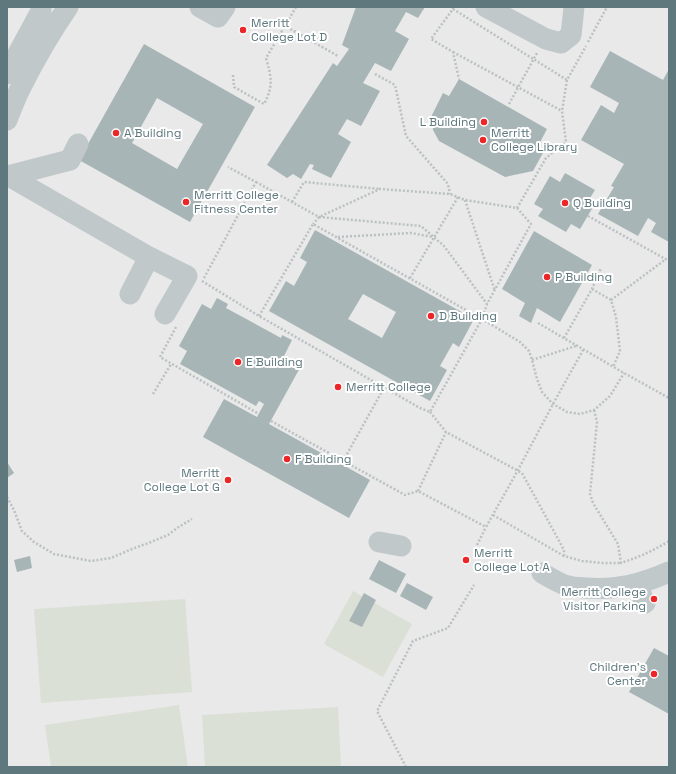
<svg xmlns="http://www.w3.org/2000/svg" width="676" height="774" font-family="'Space Grotesk',sans-serif">
<style>
.built{fill:#e8e9e8}
.green{fill:#dbe0d6}
.building{fill:#a7b5b7;fill-rule:evenodd}
.lines{fill:none;stroke-linecap:round;stroke-linejoin:round}
.path{stroke:#bbc1c2;stroke-width:2.5;stroke-dasharray:2 2;stroke-linecap:butt}
.minor{stroke:#c0c8ca;stroke-width:21}
.poi-dot{fill:#ec2528;stroke:#fff;stroke-width:1.5}
.labels{text-anchor:middle;dominant-baseline:central;stroke-width:4;stroke-linejoin:round;paint-order:stroke}
.poi-label{font-size:12px;fill:#5e787e;stroke:#fff;text-anchor:start}
</style>
<rect width="100%" height="100%" fill="#faf9f7"/>
<path class="built" d="M7,7H669V767H7Z"/>
<path class="green" d="M353,591L412,624L383,677L324,644Z
M185,599L192,692L41,703L34,609Z
M179,705L188,767H51L45,725Z
M338,707L341,767H205L202,715Z"/>
<path class="building" d="M356,7H425L418,18L406,12L395,31L409,39L391,71L375,63L363,83L380,91L361,126L347,119L338,134L351,142L331,178L312,169L314,165L310,164L301,179L293,174L287,178L267,165L333,63L337,66L349,49L342,45Z
M144,44L255,107L190,222L79,160ZM157,98L203,124L177,169L132,143Z
M610,51L663,80L669,69V242L651,232L656,223L648,218L638,236L598,214L614,187L611,186L624,164L581,140L601,105L614,113L619,103L590,87Z
M459,79L547,129L537,148L544,151L533,171L505,177L439,141L433,130L432,115L443,93L449,96Z
M565,173L595,190L590,198L596,202L580,229L571,224L566,232L538,216L543,209L534,204L550,176L560,182Z
M315,230L474,319L459,347L453,343L440,366L447,370L430,401L269,311L286,281L294,286L307,262L300,258ZM363,294L396,312L382,338L348,319Z
M534,231L592,265L560,322L537,308L531,323L519,316L525,303L502,289Z
M217,298L228,304L226,308L281,338L282,335L292,340L283,358L288,361L289,359L301,366L269,424L370,480L349,518L203,437L224,399L257,417L264,404L259,401L256,406L180,364L187,351L179,346L202,304L211,309Z
M7,462L14,473L7,478Z
M30,556L32,568L17,572L14,560Z
M379,560L406,574L396,593L369,579Z
M407,583L433,597L426,610L400,596Z
M364,593L376,600L362,627L349,621Z
M654,648L669,656V714L629,692Z"/>
<g class="lines">
<path class="path" d="M296,7L285,26L338,56
M453,7V9L431,39L453,52L459,79
M453,9L567,80
M588,42L607,7
M453,52L562,111
M375,74L395,85L406,136L448,184L450,194
M233,75L234,87L264,104C274,86 271,76 266,58L285,26
M509,104L537,53
M256,182L319,217L421,226L444,246L487,304
M465,200L495,291
M292,202L304,182L380,189
M517,208L546,158L566,142L562,111L567,80L586,46
M588,216L669,261
M338,237L411,233L433,237
M204,278L256,182L228,167
M410,278L458,197
M202,281L259,316L420,408L430,412L482,319L487,304L531,224L517,208L465,200L450,194L380,189L319,217L313,224
M592,289L611,300L616,317L620,351L613,367
M611,300L666,259
M259,316L313,224L482,319L520,342L529,351L532,360L537,379L542,392L553,404L567,412L580,414L594,410L610,396L624,373
M538,323L624,373L669,398
M176,327L160,357L259,414
M564,338L592,289L601,268
M532,360L576,346
M153,394L171,364
M594,410L597,422L590,494L593,503L618,544L621,563C639,557 653,551 669,541
M430,412L446,432L522,473L564,550V556L582,561L602,563H621
M271,421L405,495L418,491L486,527L518,470L553,404L583,350
M343,461L384,388
M418,491L446,432
M7,497L14,510L22,531L34,542L54,554L91,561L111,558L132,549L151,542L168,535L177,528L192,519
M493,515L564,556
M477,545L486,527
M406,767L377,711L413,641L448,628L474,585"/>
<path class="minor" d="M200,7L218,17L225,7
M486,7L546,39L561,43L571,35L574,7
M7,74L41,11V7
M7,120C11,110 15,99 20,89C34,61 50,33 68,7
M7,175L149,257L130,294
M8,176L70,160L78,144
M149,257L187,276L165,314
M379,542L401,546
M542,573C549,577 562,585 569,586C574,588 580,587 585,588C618,590 639,585 669,572
M637,584L645,603"/>
</g>
<g class="poi-dot">
<circle cx="243" cy="30" r="4"/>
<circle cx="484" cy="122" r="4"/>
<circle cx="116" cy="133" r="4"/>
<circle cx="483" cy="140" r="4"/>
<circle cx="186" cy="202" r="4"/>
<circle cx="565" cy="203" r="4"/>
<circle cx="547" cy="277" r="4"/>
<circle cx="431" cy="316" r="4"/>
<circle cx="238" cy="362" r="4"/>
<circle cx="338" cy="387" r="4"/>
<circle cx="287" cy="459" r="4"/>
<circle cx="228" cy="480" r="4"/>
<circle cx="466" cy="560" r="4"/>
<circle cx="654" cy="599" r="4"/>
<circle cx="654" cy="674" r="4"/>
</g>
<g class="labels">
<g class="poi-label">
<text x="251" y="23">Merritt<tspan x="251" dy="14">College Lot D</tspan></text>
<text x="476" y="122" text-anchor="end">L Building</text>
<text x="124" y="133">A Building</text>
<text x="491" y="133">Merritt<tspan x="491" dy="14">College Library</tspan></text>
<text x="194" y="195">Merritt College<tspan x="194" dy="14">Fitness Center</tspan></text>
<text x="573" y="203">Q Building</text>
<text x="555" y="277">P Building</text>
<text x="439" y="316">D Building</text>
<text x="246" y="362">E Building</text>
<text x="346" y="387">Merritt College</text>
<text x="295" y="459">F Building</text>
<text x="220" y="473" text-anchor="end">Merritt<tspan x="220" dy="14">College Lot G</tspan></text>
<text x="474" y="553">Merritt<tspan x="474" dy="14">College Lot A</tspan></text>
<text x="646" y="592" text-anchor="end">Merritt College<tspan x="646" dy="14">Visitor Parking</tspan></text>
<text x="646" y="667" text-anchor="end">Children's<tspan x="646" dy="14">Center</tspan></text>
</g>
</g>
<rect width="676" height="774" fill="none" stroke="#5e787e" stroke-width="16"/>
</svg>
